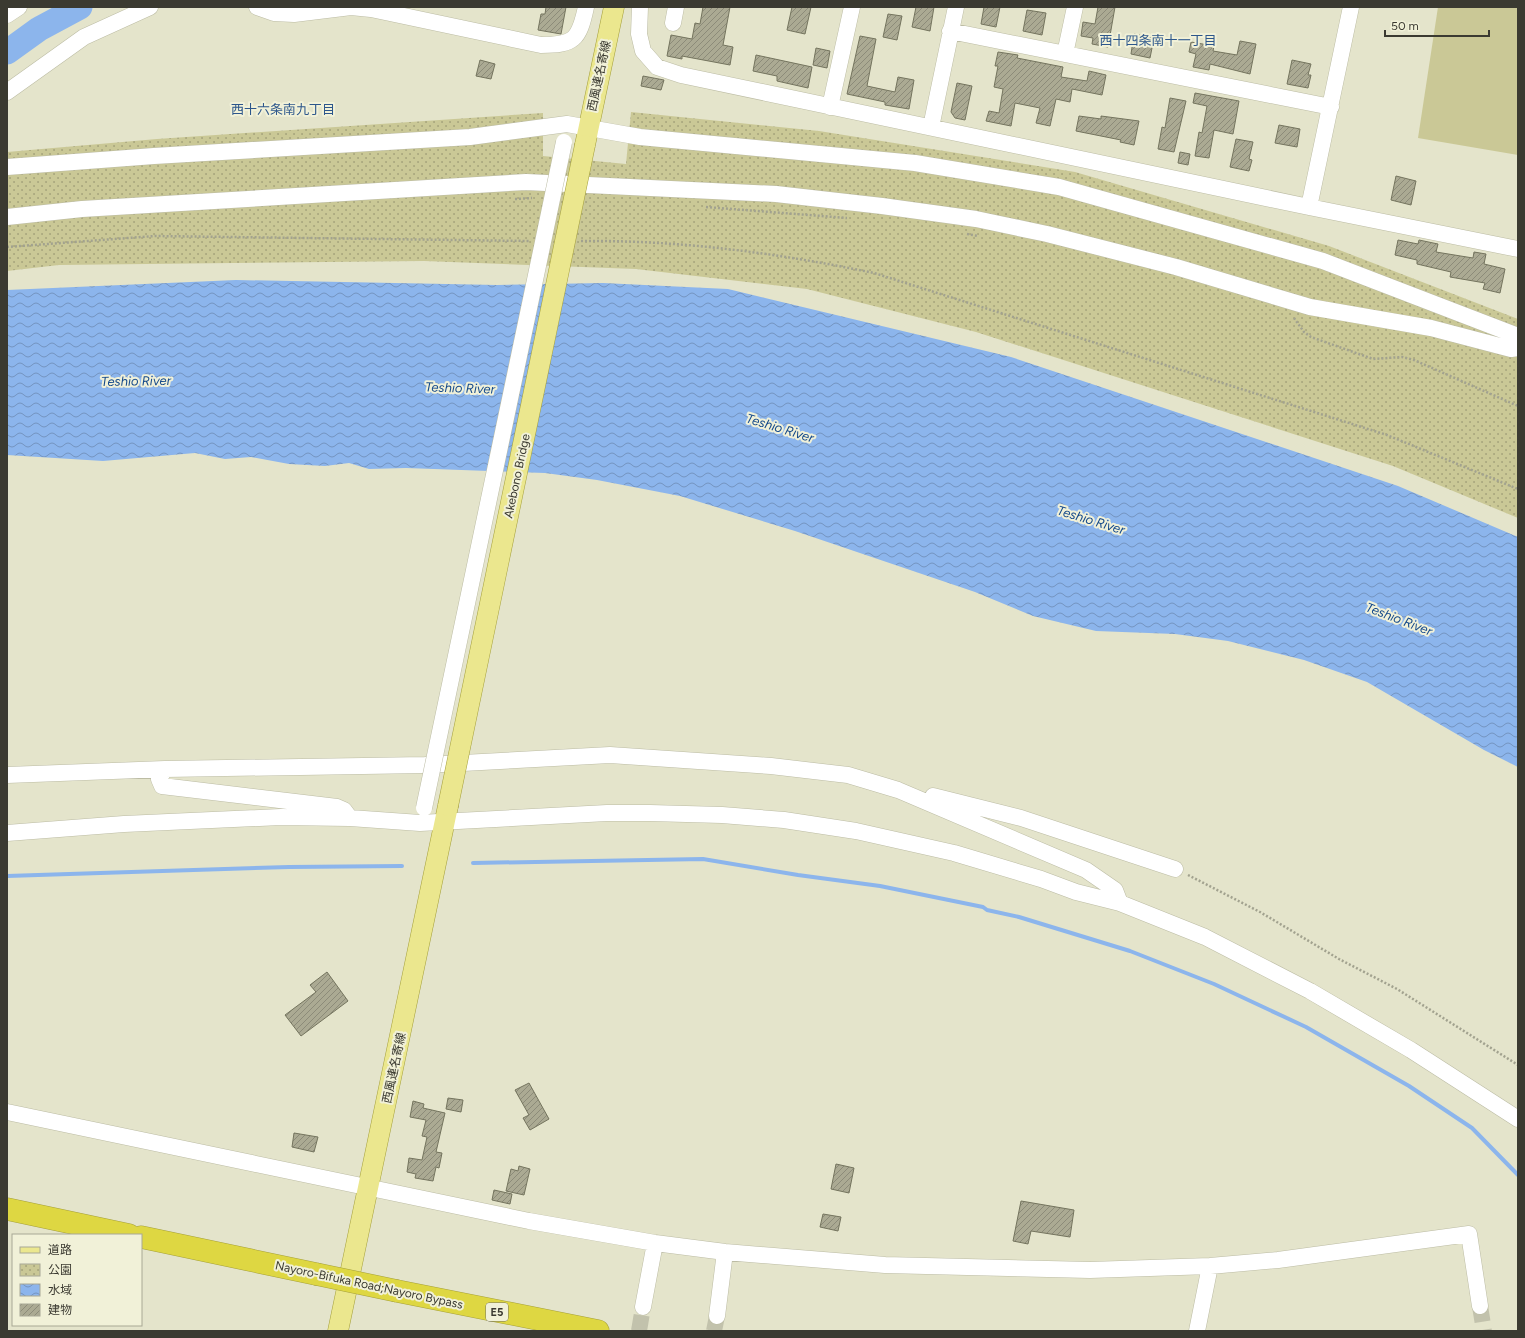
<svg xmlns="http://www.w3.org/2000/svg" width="1525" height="1338" font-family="Figtree,'Noto Sans JP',sans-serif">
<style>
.green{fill:#cac896}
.park{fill:url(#park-dots)}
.water{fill:url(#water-waves)}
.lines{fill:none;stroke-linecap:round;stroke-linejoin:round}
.stream{stroke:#8cb5ec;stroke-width:4}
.river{stroke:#8cb5ec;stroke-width:25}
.building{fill:url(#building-hatch);stroke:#74745e}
.minor-tunnel{stroke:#c2c2ac;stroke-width:16;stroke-dasharray:16 8;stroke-linecap:butt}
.minor-casing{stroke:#bcbca4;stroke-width:17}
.major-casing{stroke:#a5a03c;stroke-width:21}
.highway-casing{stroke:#a5a03c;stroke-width:23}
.path{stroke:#a2a28f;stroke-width:2.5;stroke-dasharray:2 2;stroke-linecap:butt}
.minor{stroke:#fff;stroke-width:16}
.major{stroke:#ebe78e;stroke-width:20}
.highway{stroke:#ded742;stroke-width:22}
.minor-bridge-casing{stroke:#bcbca4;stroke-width:17;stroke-linecap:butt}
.major-bridge-casing{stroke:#a5a03c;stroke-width:21;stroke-linecap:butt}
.highway-bridge-casing{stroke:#a5a03c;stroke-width:23;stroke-linecap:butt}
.minor-bridge{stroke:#fff;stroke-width:16}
.major-bridge{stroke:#ebe78e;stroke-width:20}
.highway-bridge{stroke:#ded742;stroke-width:22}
.labels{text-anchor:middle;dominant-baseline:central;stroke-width:4;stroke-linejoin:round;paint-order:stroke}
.shield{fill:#f1f1d8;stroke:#727163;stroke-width:1}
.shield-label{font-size:11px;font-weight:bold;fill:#3b3a31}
.street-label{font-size:12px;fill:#3b3a31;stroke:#f1f1d8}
.neighbourhood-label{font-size:13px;fill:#2c568b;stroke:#f1f1d8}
.water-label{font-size:13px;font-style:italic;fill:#14498a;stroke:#f1f1d8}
</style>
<defs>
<pattern id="park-dots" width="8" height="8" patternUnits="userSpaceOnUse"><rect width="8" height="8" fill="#cac896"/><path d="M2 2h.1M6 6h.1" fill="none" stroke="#a5a37b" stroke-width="1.8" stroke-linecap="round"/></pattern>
<pattern id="water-waves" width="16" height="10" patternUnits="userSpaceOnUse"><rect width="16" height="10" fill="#8cb5ec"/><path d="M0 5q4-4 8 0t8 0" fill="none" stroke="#7494c0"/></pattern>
<pattern id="building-hatch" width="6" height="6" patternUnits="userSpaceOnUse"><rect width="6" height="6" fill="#abaa93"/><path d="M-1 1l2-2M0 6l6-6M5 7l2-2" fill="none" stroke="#8c8b79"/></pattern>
</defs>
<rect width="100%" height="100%" fill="#e4e4cb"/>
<path class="green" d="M1438,7H1518V155L1418,138Z"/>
<path class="park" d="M631,112L819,131L1075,172L1329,246L1518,319V518L1393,466L976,332L807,289L636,269L424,261L59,265L7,271V152L157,139L543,113V156L626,164Z"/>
<path class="water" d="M236,280L497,285L603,283L728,289L1011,357L1398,486L1518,537V767L1484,750L1367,682L1304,660L1228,641L1175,634L1096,631L1033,616L975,592L795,531L680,496L597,480L545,473L406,468L369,469L349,463L325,466L289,464L251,457L225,459L195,453L103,461L7,455V290Z"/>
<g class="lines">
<path class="stream" d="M473,863L703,859L798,875L880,886L983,907L987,910L1019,917L1130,951L1214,984L1306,1027L1409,1086L1472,1128L1518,1175
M7,876L289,867L402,866"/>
<path class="river" d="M7,52L39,29L80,7"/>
</g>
<path class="building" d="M546,7H566L561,34L538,30L541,14H545Z
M703,7H730L723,45L733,47L730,65L682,56V59L667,56L671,35L692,39L695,23L700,24Z
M792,7H811L805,34L787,30Z
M916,7H934L930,31L912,27Z
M984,7H1000L996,27L981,24Z
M1098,7H1115L1108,47L1092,44L1093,38L1081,36L1083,22L1095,24Z
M1027,10L1046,13L1042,35L1023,31Z
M888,14L902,16L897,40L883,37Z
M1134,34L1154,38L1150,58L1131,54Z
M860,36L876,39L867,86L895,92L898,77L914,80L909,109L885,105V102L847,94Z
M1240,41L1256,44L1250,74L1210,64L1209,70L1193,67L1196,54L1189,52L1191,42L1214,46L1213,51L1237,55Z
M816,48L830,51L827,68L813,65Z
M998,52L1018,55L1017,58L1063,67L1061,77L1087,81L1089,71L1106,75L1102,95L1072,89L1070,102L1056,99L1050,126L1036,123L1040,108L1015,103L1011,126L986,121L989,111L999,113L1003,89L994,87L998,66H995Z
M756,55L812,67L808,88L777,81V76L753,71Z
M480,60L495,64L491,79L476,76Z
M1292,60L1311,64L1308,75H1311L1308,88L1287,84Z
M643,76L664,80L661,90L641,86Z
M957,83L972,86L965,120L955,118L951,112Z
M1195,93L1239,101L1233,134L1214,130L1209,158L1195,156L1199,132L1202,133L1207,106L1193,103Z
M1170,98L1186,101L1174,152L1158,149L1162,127L1165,128Z
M1079,116L1101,119V116L1139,121L1134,145L1120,142L1121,140L1076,131Z
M1279,125L1300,129L1297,147L1275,143Z
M1236,139L1253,142L1249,159L1252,160L1249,171L1230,167Z
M1180,152L1190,154L1188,165L1178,163Z
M1396,176L1416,181L1411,205L1391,200Z
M1398,240L1418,244L1419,240L1438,244L1436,252L1473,258L1474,252L1486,254L1484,264L1505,269L1500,293L1483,289L1485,283L1450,277L1451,272L1417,264V260L1395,255Z
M327,972L348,1001L301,1036L285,1015L316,992L310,985Z
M529,1083L549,1119L530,1130L523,1118L529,1115L515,1090Z
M448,1098L463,1100L461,1112L446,1109Z
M413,1101L424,1104L423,1108L445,1113L436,1152L442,1153L439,1168L436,1167L433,1181L415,1178L416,1174L407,1172L409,1158L422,1160L427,1137L422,1136L426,1120L410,1117Z
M294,1133L318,1137L314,1152L292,1147Z
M836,1164L854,1168L849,1193L831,1189Z
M519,1166L530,1169L524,1195L506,1191L511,1169L518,1171Z
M494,1190L512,1194L510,1204L492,1200Z
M1021,1201L1074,1210L1070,1237L1031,1231L1028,1244L1013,1241Z
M823,1214L841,1217L838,1231L820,1227Z"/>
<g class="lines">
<path class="minor-tunnel" d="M1480,1306L1484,1331
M639,1331L643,1307
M714,1331L717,1316"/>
<defs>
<path id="minor" d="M257,7L274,13L294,14L351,7L371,9L541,45C574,45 579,40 586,7
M640,7L639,34L643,51L657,67L681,75L1309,207L1518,249
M7,15L19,7
M673,23L676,7
M950,31L1331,107
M1065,54L1075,7
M7,92L84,37L150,7
M830,107L852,7
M931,127L956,7
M7,167L154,156L470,137L567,124L640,137L915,163L1059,187L1323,261L1518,336
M1309,207L1351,7
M7,217L82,209L526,182L776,194L882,206L976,219L1047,234L1176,267L1310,307L1431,328L1511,349L1518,348
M7,775L165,769
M933,796L1021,818L1175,869
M350,818L344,810L337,807L162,786L159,779L165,769L425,765L610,755L771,766L848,775L898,790L1086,870L1115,890L1120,903
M7,833L124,824L281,817L350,818L420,823L607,813H650L722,815L784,820L856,831L954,853L1041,879L1076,892L1120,903L1205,937L1310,991L1411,1050L1518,1119
M7,1112L529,1221L655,1243L725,1252L885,1265L1090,1270L1210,1266L1278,1260L1469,1234L1480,1306
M643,1307L655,1243
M717,1316L725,1252
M1197,1331L1210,1266"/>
<path id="major" d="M585,145L614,7
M338,1331L448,806"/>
<path id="highway" d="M7,1209L129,1235
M141,1237L316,1274
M397,1291L598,1331"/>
</defs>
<use href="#minor" class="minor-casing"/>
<use href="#major" class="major-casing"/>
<use href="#highway" class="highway-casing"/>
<path class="path" d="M515,199L532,198
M706,207L847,218
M967,234L978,236
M581,241C680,240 777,253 874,273L1387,435L1518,489
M7,247L155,236L530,241
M1294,318L1304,332L1311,337L1373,359L1402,357L1414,360L1518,406
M1188,875L1260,912L1339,959L1397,989L1518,1065"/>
<use href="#minor" class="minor"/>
<use href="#major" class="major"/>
<use href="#highway" class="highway"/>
<defs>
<path id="minor-bridge" d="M424,808L564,142"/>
<path id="major-bridge" d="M448,806L585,145"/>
<path id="highway-bridge" d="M316,1274L397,1291"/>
</defs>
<use href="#minor-bridge" class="minor-bridge-casing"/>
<use href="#major-bridge" class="major-bridge-casing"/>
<use href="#highway-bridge" class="highway-bridge-casing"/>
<use href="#minor-bridge" class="minor-bridge"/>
<use href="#major-bridge" class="major-bridge"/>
<use href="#highway-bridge" class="highway-bridge"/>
</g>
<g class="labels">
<rect class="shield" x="486" y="1303" width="22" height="18" rx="3"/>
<g class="shield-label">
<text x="497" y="1312">E5</text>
</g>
<g class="street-label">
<text transform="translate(599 76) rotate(-78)">西風連名寄線</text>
<text transform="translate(517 476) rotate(-78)">Akebono Bridge</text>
<text transform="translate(394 1068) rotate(-78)">西風連名寄線</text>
<text transform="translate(369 1285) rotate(12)">Nayoro-Bifuka Road;Nayoro Bypass</text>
</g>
<g class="neighbourhood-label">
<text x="1158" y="40">西十四条南十一丁目</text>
<text x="283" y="109">西十六条南九丁目</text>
</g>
<g class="water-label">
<text transform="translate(136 381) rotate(-1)">Teshio River</text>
<text transform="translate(460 388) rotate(2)">Teshio River</text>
<text transform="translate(780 428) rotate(17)">Teshio River</text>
<text transform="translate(1091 520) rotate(17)">Teshio River</text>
<text transform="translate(1399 619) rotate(21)">Teshio River</text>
</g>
</g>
<rect width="1525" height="1338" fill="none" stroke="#3b3a31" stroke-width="16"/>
<rect x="12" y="1234" width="130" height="92" fill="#f1f1d8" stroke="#a8a895"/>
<rect x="20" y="1247" width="20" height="6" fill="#ebe78e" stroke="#a8a895"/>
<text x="48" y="1254" font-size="12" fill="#3b3a31">道路</text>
<rect x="20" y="1264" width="20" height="12" fill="url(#park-dots)" stroke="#a8a895"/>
<text x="48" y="1274" font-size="12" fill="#3b3a31">公園</text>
<rect x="20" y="1284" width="20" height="12" fill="url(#water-waves)" stroke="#a8a895"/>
<text x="48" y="1294" font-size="12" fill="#3b3a31">水域</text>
<rect x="20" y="1304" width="20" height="12" fill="url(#building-hatch)" stroke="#a8a895"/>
<text x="48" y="1314" font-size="12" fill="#3b3a31">建物</text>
<path d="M1385 30v6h104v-6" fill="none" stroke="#3b3a31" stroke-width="2"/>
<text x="1391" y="30" font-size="12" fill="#3b3a31" stroke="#f1f1d8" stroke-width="3" paint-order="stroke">50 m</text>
</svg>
